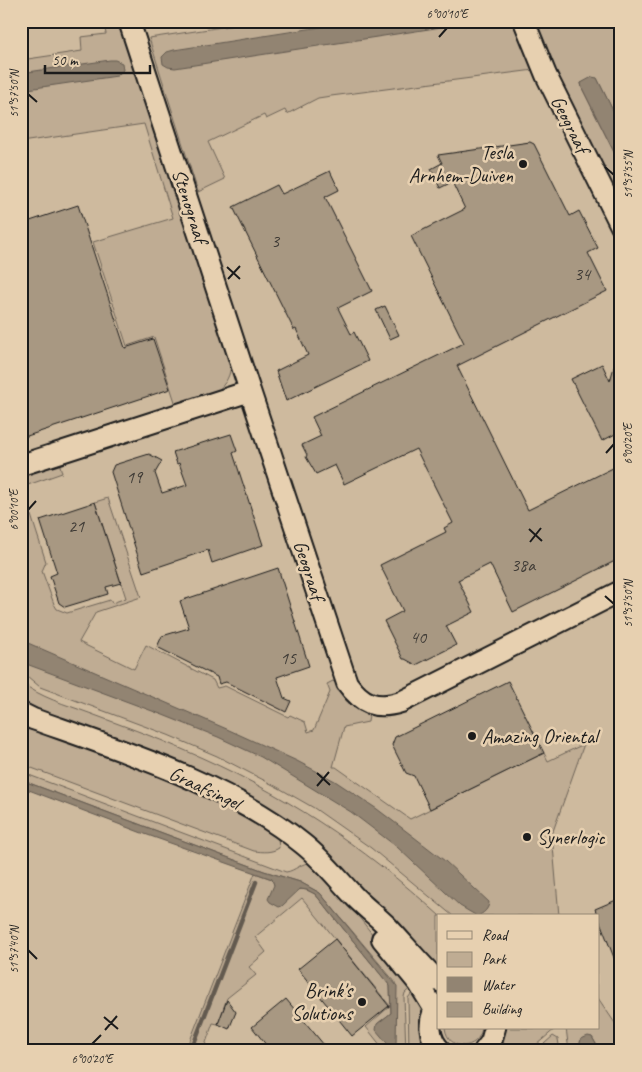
<svg xmlns="http://www.w3.org/2000/svg" width="642" height="1072" font-family="Caveat,sans-serif">
<style>
.built{fill:#ceba9e;fill-rule:evenodd}
.green{fill:#bfac93;stroke:#6e6458}
.water{fill:#928472;stroke:#635a50}
.lines{fill:none;stroke-linecap:round;stroke-linejoin:round}
.stream{stroke:#635a50;stroke-width:4.5}
.building{fill:#a89882;stroke:#1c1c1c}
.minor-casing{stroke:#1c1c1c;stroke-width:24}
.minor{stroke:#e7d0b0;stroke-width:20}
.ticks{fill:none;stroke:#1c1c1c;stroke-width:2}
.poi-dot{fill:#1c1c1c;stroke:#e7d0b0;stroke-width:2}
.labels{text-anchor:middle;dominant-baseline:central;stroke-width:5;stroke-linejoin:round;paint-order:stroke}
.number-label{font-size:18px;fill:#3f3b36}
.street-label{font-size:20px;fill:#1c1c1c;stroke:#e7d0b0}
.poi-label{font-size:20px;fill:#1c1c1c;stroke:#e7d0b0;text-anchor:end}
.neatline{fill:none;stroke:#1c1c1c;stroke-width:2}
.ticks-label{font-size:12px;text-anchor:middle;fill:#1c1c1c}
</style>
<rect width="100%" height="100%" fill="#dfc9aa"/>
<filter id="ink" filterUnits="userSpaceOnUse"><feTurbulence type="fractalNoise" baseFrequency=".02" numOctaves="2"/><feDisplacementMap in="SourceGraphic" scale="10" xChannelSelector="R" yChannelSelector="G"/><feConvolveMatrix kernelMatrix="1 2 1 2 8 2 1 2 1" color-interpolation-filters="sRGB"/></filter>
<g filter="url(#ink)">
<path class="built" d="M21,21H558L621,147V1051H21ZM438,916H598V1028H438Z"/>
<path class="green" d="M262,21H359L316,28L455,21H514L534,70L331,96L318,98L287,114L285,110L266,119L264,115L208,142L225,179L198,192L149,38Z
M535,21H621V127L597,78L581,83L582,88L621,166V209L570,106Z
M115,22L122,25L231,362C231,375 226,384 216,392L176,405L154,337L127,346L93,242L173,218L144,124L21,142V60L82,51L81,37L106,34L104,24Z
M54,462L60,465L62,473L22,487L46,562L42,571L54,604L57,609L67,613L110,600L112,603L126,598L95,502L108,498L141,597L96,612L79,642L134,669L146,645L213,680L217,688L225,686L288,717L290,715L305,722L308,732L314,730L330,692L327,684L333,681C338,685 339,690 342,695C349,706 358,711 369,715L368,722L344,727L333,767H336L410,819L544,753L548,761L584,744L552,834L559,916H453L371,848L314,808L279,788L217,756L168,735L40,687L21,671V473Z
M21,682C41,698 65,704 89,713C121,725 153,736 184,750C281,791 362,845 440,916H438V965L433,970L337,863L307,836L21,704Z
M21,727C88,745 154,769 215,800C238,812 258,821 278,838L279,848C271,853 263,852 254,851L21,764Z
M21,772L286,872C295,871 302,862 311,863L340,893L413,986L405,993L404,997L406,1051H385L366,1027L390,1006L302,898L255,937L266,952L249,967L256,975L227,998L218,1024L213,1023L203,1051H186L255,873L272,879L274,885L296,891C303,887 309,891 315,894L390,986L391,1013L377,1024L392,1048L395,982L320,893L300,882L264,871L21,780Z
M415,989C425,1009 430,1029 417,1049L416,1051H409L408,998Z
M598,998L621,1032V1051H600L592,1037L581,1039L580,1043L586,1051H569L566,1028H598Z
M445,1028H482C479,1051 448,1052 445,1028Z
M503,1028H556L529,1051H504Z
M553,1036L558,1039L560,1051H536Z"/>
<path class="water" d="M359,21H481L175,68L168,67L163,64L162,57L167,52L174,50Z
M110,60H115L122,63L123,70L117,76L21,90V73Z
M592,77L597,78L621,127V166L582,88L581,83Z
M21,640L229,730L297,761L335,781L377,809L410,834L445,861L489,902C489,909 483,914 477,916L460,906L397,847L351,812L261,757L218,737L163,715L21,662Z
M21,780L264,871L300,882L320,893L397,986L396,1046L391,1048L376,1030L377,1024L391,1013L390,986L315,894L307,890L300,889L282,906L279,907L270,902L268,899L274,885L272,879L142,833L21,787Z
M588,1036L592,1037L600,1051H586L580,1043L581,1039Z"/>
<g class="lines">
<path class="stream" d="M191,1051L256,882"/>
</g>
<path class="building" d="M530,142L534,144L570,216L579,211L598,248L588,253L607,291L457,366L528,510L621,464V558L513,612L490,564L458,580L474,612L446,626L456,645L416,665L405,659H403L384,621L403,611L380,565L446,532L444,528L453,523L416,449L344,484L335,465L316,474L306,457L307,455L302,445L321,436L312,417L464,343L411,236L465,209L452,182L440,188L431,169L442,163L438,155Z
M330,171L339,190L325,197L372,291L338,308L351,334L354,332L368,361L286,401L276,371L308,355L296,329L294,330L233,207L277,185L282,194Z
M78,205L125,348L153,339L170,389L21,438V415L26,413L21,400V224Z
M385,306L399,335L390,339L376,310Z
M618,353L621,354V431L602,441L571,379L602,364L610,381Z
M231,434L237,451L233,453L263,545L212,563L208,550L143,572L111,472L114,465L149,454L162,461L155,473L162,493L187,485L179,463L177,464L173,452Z
M95,502L121,583L106,587L108,594L65,607L59,603L50,576L57,573L40,520Z
M278,568L309,666L277,677L284,698L291,701L286,712L226,682L219,684L217,677L157,647L162,636L189,628L180,601Z
M508,681L544,753L430,809L414,776L406,773L392,745L395,737Z
M621,898V973H620L595,909Z
M335,939L389,1006L352,1036L298,969Z
M286,999L329,1051H271L252,1027Z
M227,1000L236,1012L229,1029L218,1024Z"/>
<g class="lines">
<defs>
<path id="minor" d="M129,21L250,391
M524,21L546,75L621,226
M21,465L250,391L347,683C362,704 376,710 401,702L621,591
M21,713L33,719C120,750 231,785 303,844C322,859 337,878 353,895C363,906 376,915 387,926C404,944 420,964 438,981
M382,939L419,984L435,1010
M438,1005C427,1020 428,1038 441,1051
M484,1051L491,1042L495,1028"/>
</defs>
<use href="#minor" class="minor-casing"/>
<use href="#minor" class="minor"/>
</g>
</g>
<path class="ticks" d="M439,37L447,28M28,94L37,102M605,167L614,175M227,267L240,279M228,279L240,266M606,453L614,444M28,510L36,501M529,529L542,541M530,542L541,528M605,596L614,604M317,773L330,785M317,786L329,772M28,950L37,959M104,1017L118,1029M105,1030L117,1016M92,1044L101,1035"/>
<g class="poi-dot">
<circle cx="523" cy="164" r="5"/>
<circle cx="472" cy="736" r="5"/>
<circle cx="527" cy="837" r="5"/>
<circle cx="362" cy="1002" r="5"/>
</g>
<g class="labels">
<g class="number-label">
<text x="275" y="241">3</text>
<text x="582" y="274">34</text>
<text x="134" y="477">19</text>
<text x="76" y="526">21</text>
<text x="523" y="565">38a</text>
<text x="418" y="637">40</text>
<text x="288" y="658">15</text>
</g>
<g class="street-label">
<text transform="translate(570 124) rotate(63)">Geograaf</text>
<text transform="translate(190 206) rotate(72)">Stenograaf</text>
<text transform="translate(309 570) rotate(72)">Geograaf</text>
<text transform="translate(205 788) rotate(25)">Graafsingel</text>
</g>
<g class="poi-label">
<text x="513" y="152">Tesla<tspan x="513" dy="23">Arnhem-Duiven</tspan></text>
<text x="482" y="736" text-anchor="start">Amazing Oriental</text>
<text x="537" y="837" text-anchor="start">Synerlogic</text>
<text x="352" y="990">Brink's<tspan x="352" dy="23">Solutions</tspan></text>
</g>
</g>
<rect width="642" height="1072" fill="none" stroke="#e7d0b0" stroke-width="55"/>
<rect x="437" y="914" width="162" height="115" fill="#e7d0b0" stroke="#968875"/>
<rect x="447" y="931" width="25" height="8" fill="#e7d0b0" stroke="#968875"/>
<text x="482" y="940" font-size="15" fill="#1c1c1c">Road</text>
<rect x="447" y="952" width="25" height="15" fill="#bfac93" stroke="#968875"/>
<text x="482" y="964" font-size="15" fill="#1c1c1c">Park</text>
<rect x="447" y="977" width="25" height="15" fill="#928472" stroke="#968875"/>
<text x="482" y="990" font-size="15" fill="#1c1c1c">Water</text>
<rect x="447" y="1002" width="25" height="15" fill="#a89882" stroke="#968875"/>
<text x="482" y="1014" font-size="15" fill="#1c1c1c">Building</text>
<path d="M45 65v8h105v-8" fill="none" stroke="#1c1c1c" stroke-width="2.5"/>
<text x="52" y="65" font-size="15" fill="#1c1c1c" stroke="#e7d0b0" stroke-width="4" paint-order="stroke">50 m</text>
<rect x="28" y="28" width="586" height="1016" class="neatline"/>
<g class="ticks-label">
<text x="447" y="18">6°00'10"E</text>
<text transform="translate(14 94) rotate(-90)" y="4">51°57'50"N</text>
<text transform="translate(628 175) rotate(-90)" y="4">51°57'55"N</text>
<text transform="translate(628 444) rotate(-90)" y="4">6°00'20"E</text>
<text transform="translate(14 510) rotate(-90)" y="4">6°00'10"E</text>
<text transform="translate(628 604) rotate(-90)" y="4">51°57'50"N</text>
<text transform="translate(14 950) rotate(-90)" y="4">51°57'40"N</text>
<text x="92" y="1063">6°00'20"E</text>
</g>
</svg>
